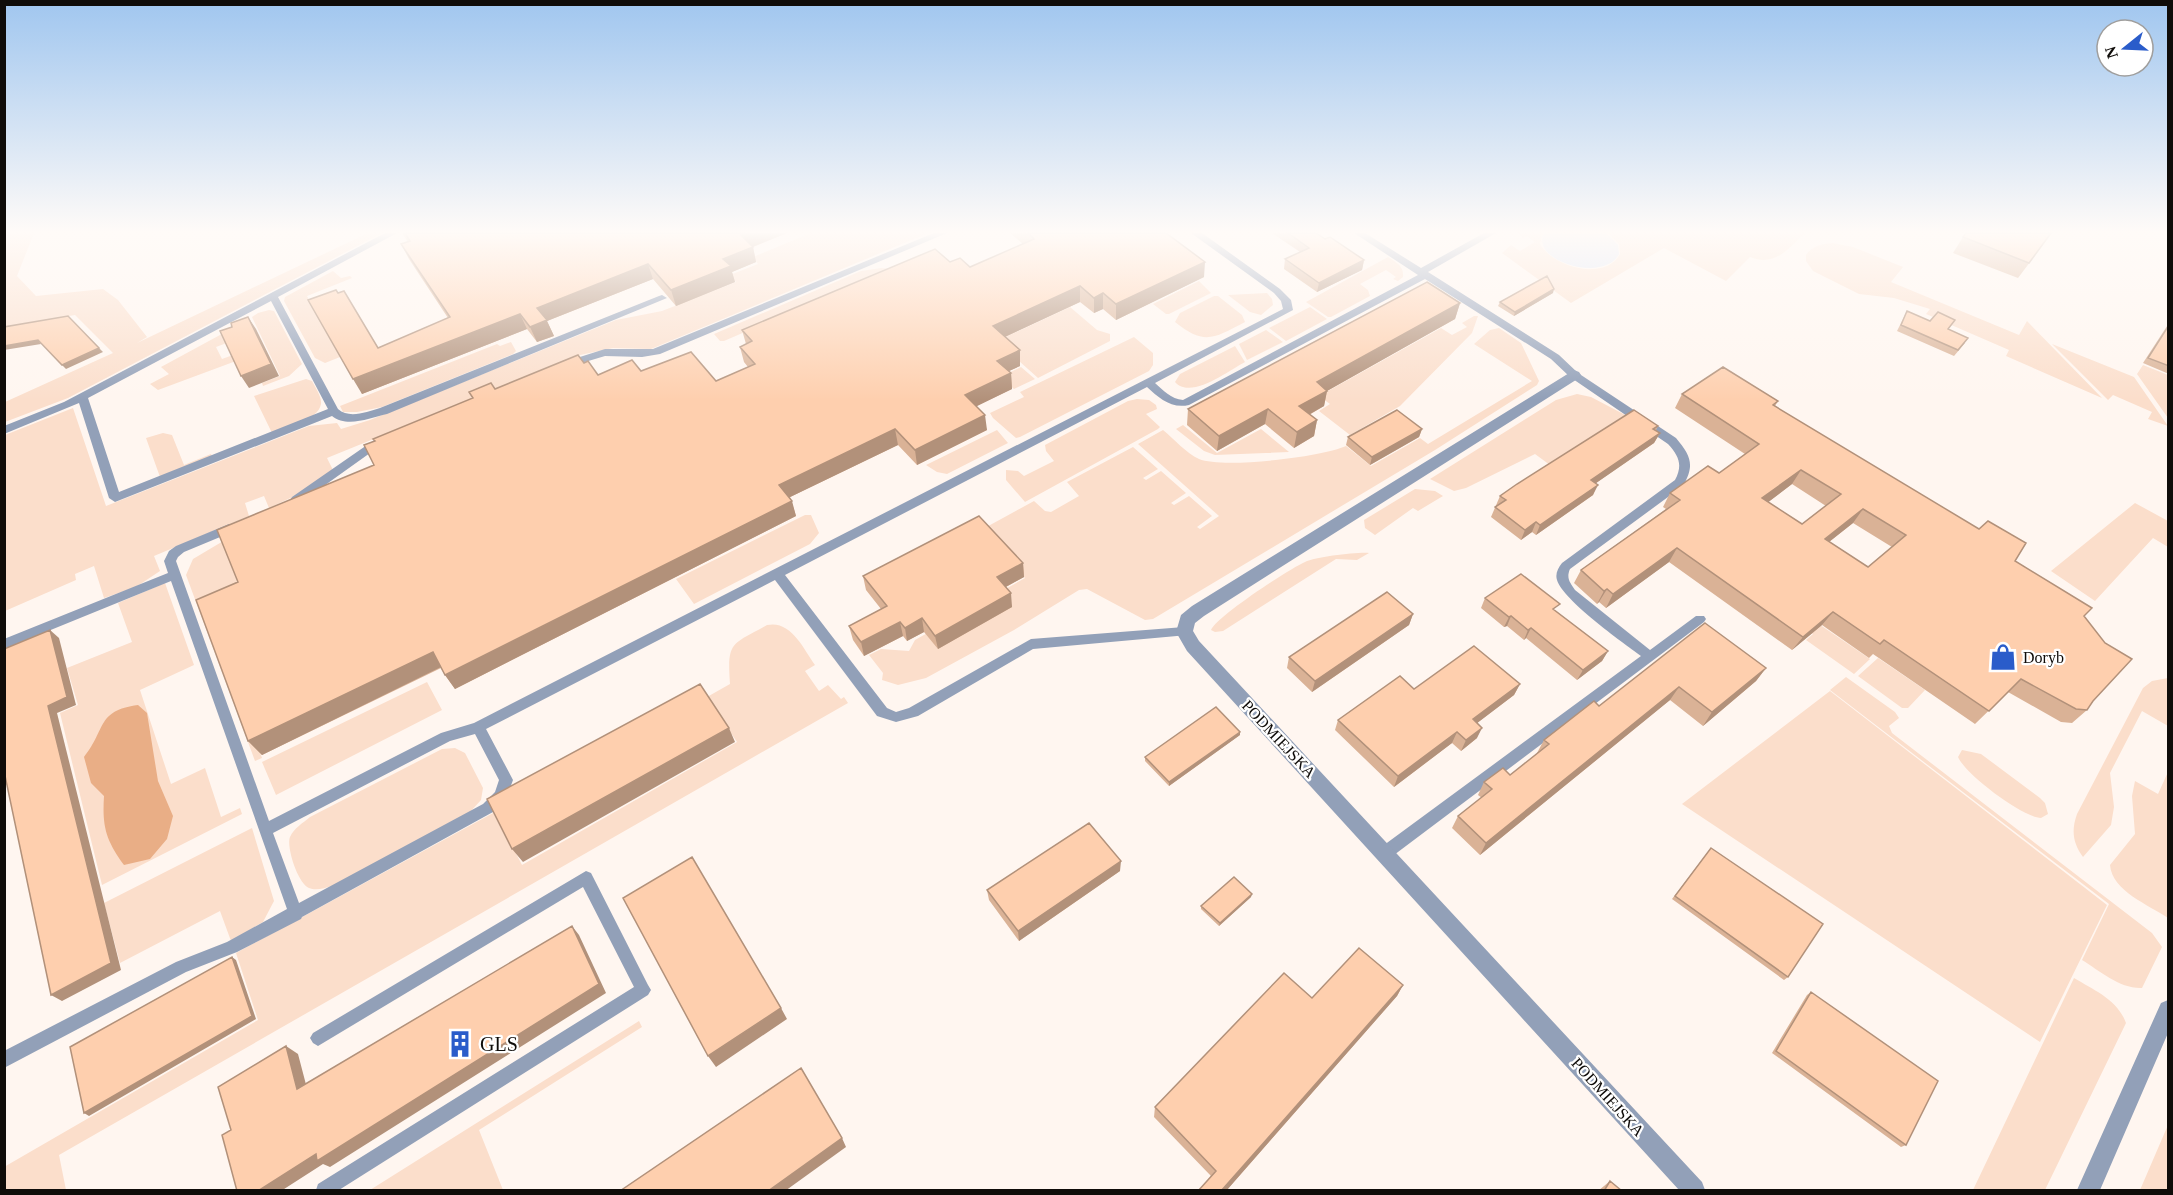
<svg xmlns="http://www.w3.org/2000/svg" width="2173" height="1195" font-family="Georgia,serif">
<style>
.green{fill:#fbdecb}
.forest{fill:#e9ae86}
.water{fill:#d5e2f9}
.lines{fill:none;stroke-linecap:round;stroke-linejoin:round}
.service{fill:#92a0b8;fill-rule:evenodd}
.minor{fill:#92a0b8;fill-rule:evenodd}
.wall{fill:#dab296;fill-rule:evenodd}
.shaded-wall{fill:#b2917a}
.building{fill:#fecfae;stroke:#b2917a;stroke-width:1.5;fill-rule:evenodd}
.labels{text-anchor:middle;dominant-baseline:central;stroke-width:4.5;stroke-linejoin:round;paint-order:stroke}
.poi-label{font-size:16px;fill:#0f0c09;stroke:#fff;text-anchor:start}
.street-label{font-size:16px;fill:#0f0c09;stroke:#fff}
.near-poi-label{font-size:20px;fill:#0f0c09;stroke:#fff;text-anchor:start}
</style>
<rect width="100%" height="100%" fill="#fff6f0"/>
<path class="green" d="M5,233H34L17,276L36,296L103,289L118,300L147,337L137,343L368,233H382L68,398L5,422V402L113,353L75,315L5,327Z
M811,233H928L651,349L613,348L580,355L327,458L333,470L301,493L269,508L264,496L245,503L249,516L154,556L160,571L136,587L104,598L94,566L75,574L76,580L5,611V435L73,408L106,506L309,426L337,423L341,429L370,420L616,320L662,311L736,282L730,275L758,264L753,257Z
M1518,233H1542L1540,244C1553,267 1605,282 1620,254L1619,244L1608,233H1805C1788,249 1775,267 1750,257L1726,281L1664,248L1571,303L1502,253L1511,245L1520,251L1535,242L1527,236L1523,238Z
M1832,243L1853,247L1903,267L1891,282L2019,335L2027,321L2102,398L2006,356L2009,350L1926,314L1930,309L1894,298L1859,294L1813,271L1806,261V255C1812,246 1822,244 1832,243Z
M1388,257C1397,263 1404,266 1403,277L1398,281L1393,279L1396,277L1386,270L1360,284L1368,290L1370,296L1331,317H1328L1306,302Z
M881,268L892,269L724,341H720L714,334L861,271Z
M333,271L341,278L350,276L352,278L307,296L340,357L325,363L315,358L284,301L285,297Z
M1199,281L1211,293L1169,314H1166L1153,304Z
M1267,293L1272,299L1273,305L1261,315L1250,312L1228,295Z
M1214,296H1218L1242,315L1245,322C1214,338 1205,346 1175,322L1180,313Z
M1070,307L1097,330L1110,334V341L1038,378L997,341Z
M1310,307L1327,319L1286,341L1269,328Z
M269,310L274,311L302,364L289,376L263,386L262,383L280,376L252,317L258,313Z
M1474,316H1478L1472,333L1400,406L1350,435L1319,411L1330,404L1319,396L1441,328L1452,335L1467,327L1462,323Z
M1499,328L1521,343L1539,381L1537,385L1435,450L1153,619L1145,620L1087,589L1079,590L1014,630L926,678L898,685L882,680L883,673L869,655L881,649L909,651L915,640L1025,578L981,530L1034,501L1045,511L1051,512L1079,496L1067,482L1133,447L1158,469L1143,478L1146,480L1161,471L1186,493L1171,503L1174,505L1189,496L1212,516L1197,527L1200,529L1219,516L1138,444L1163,430C1174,439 1186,453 1199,459C1223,469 1322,457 1346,446L1371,466L1420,438L1428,444L1532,381L1474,344L1490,330Z
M231,329L240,338L216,347L222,359L233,355L236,361L158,390L150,384L169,374L161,367Z
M1266,330L1283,342L1247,360L1239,344Z
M1134,337L1153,353V365L1149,371L1020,437L1016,438L993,418L990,413L1024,397L1020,392Z
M511,342L516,351L513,354L382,407L357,412H343L340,406L497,344L500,346Z
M2052,344L2134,377L2168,426L2148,419L2152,412L2113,395L2108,400Z
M1235,346L1245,362C1228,371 1191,400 1175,382L1180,374Z
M2143,365L2168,375V418L2137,374Z
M1021,367L1035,379L1014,389L1000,377Z
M306,379L312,381C315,387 322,397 321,404C318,421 285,427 272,433L254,396Z
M1577,394L1591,397L1631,418L1554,468L1535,454L1466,488L1454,491L1430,479L1556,400Z
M1137,399L1149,400L1156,405L1157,409L1146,414L1160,427L1158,429L1025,502L1006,480V470L1018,471L1024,476L1054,461L1046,451L1045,445L1128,401Z
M1183,425L1217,453L1261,429L1289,452L1215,455L1204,451L1176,429Z
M997,430L1008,443L947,474L937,472L926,465Z
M163,433L172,435L184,465L211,454L212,456L160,477L146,438Z
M1415,489L1435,491L1443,496L1418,511L1413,508L1375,535L1365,528L1364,520Z
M2135,503L2168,521V547L2153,538L2095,601L2051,571Z
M805,515H811L819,533L810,544L694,604L676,579Z
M230,537L250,597L209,615L262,758L255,761L186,575L193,559Z
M1369,553L1357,560L1336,559L1223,631L1215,632L1211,630C1216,617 1289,569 1305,562C1316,557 1356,552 1369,553Z
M1715,565L1813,620L1870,659L1854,674L1806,640L1813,634Z
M165,583L194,665L140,690L171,784L205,768L221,817L240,808L242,814L102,885L60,713L78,705L67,668L132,642L118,603Z
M767,625C791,620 803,648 815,665L805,671L819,691L828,685L841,699L844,697L848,703L59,1155L66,1190H5L4,1167L258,1020L236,953L495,812L522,865L737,742L707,697L730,684C727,641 731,645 767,625Z
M1878,658L1925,690L1908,708H1902L1858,676Z
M1846,677L1895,712L1899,718L1889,726L1892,733L2152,933L2162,947L2142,988C2120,989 2100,971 2082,960L2109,904L1830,690Z
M2168,678V726L2142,711L2110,773L2114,807L2111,825L2083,857C2073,843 2071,831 2077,814L2143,688L2152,681Z
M427,682L442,710L276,795L262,762Z
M1830,691L2107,905L2040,1042L1682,804Z
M455,748L465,753L483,788L481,800L470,812L332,886C325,888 316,891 309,888C298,884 286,847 290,837C294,828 303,823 310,817L442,749Z
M1962,750L1981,754L2040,798L2045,803L2048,814L2041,818C2022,817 1965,774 1958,757Z
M2168,772V918C2149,905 2112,891 2110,865L2135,834L2132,796L2135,781L2158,794Z
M252,828L274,901L263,922L231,941L220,911L120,963L104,903Z
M2074,978C2094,990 2118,1000 2126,1023L2045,1190H1973Z
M639,1021L642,1027L479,1130L503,1190H370Z
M2168,1125V1190H2140Z"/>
<path class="forest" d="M138,705L147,713L158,781L173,816L167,839L150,859L124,865C106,840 102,827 104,796L91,783L84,757C107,728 96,711 138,705Z"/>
<path class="water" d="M1544,233H1606L1618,245L1619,254C1605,283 1530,262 1544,233Z"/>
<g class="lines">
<path class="service" d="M385,233H397L278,297L338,409C349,419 367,412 380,408L659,296L662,295L667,298L387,414C370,418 347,428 332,416L115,502L109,498L79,403L4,434V426L64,402ZM271,301L328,409L119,492L88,398Z
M934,233H947L660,354L642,357L605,356L565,368L560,365L561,363L605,349H653Z
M1191,233H1202L1280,289L1291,300L1293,310L1155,383C1163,390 1171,399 1183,400L1418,275L1354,233H1365L1421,268L1484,233H1496L1428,272L1559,355L1578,373L1676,438C1691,456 1695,465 1683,486L1570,569C1566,578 1570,583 1575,590L1650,650L1696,616H1704L1706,619L1704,622L1390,858L1385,859L1380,858L1378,853L1380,848L1641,656C1622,642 1563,600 1557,580C1555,574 1558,568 1562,563L1675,480C1683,465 1679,456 1668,444L1570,377L1551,359L1425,279L1189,405C1171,409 1159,398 1147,387L785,575L887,708L896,712L909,708L1031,639L1184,627L1188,629L1190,632L1188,635L1033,649L918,716L896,722L877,716L775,580L486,729L513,780L506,799L493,812L302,917L301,919L237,952L186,972L4,1068V1051L176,962L227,942L287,909L171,581L4,649V639L168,573L164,561L169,551L176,546L229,524H237L239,527L237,530L184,552L178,557L176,561L269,821L441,733L474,723L1283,309L1281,301L1274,293ZM475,734L499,780L495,792L483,804L299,903L273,833L450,741Z
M380,436L384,437L385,440L384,443L300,503H292L290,500L292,497Z
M586,871L591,873L648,985L651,990L648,995L339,1190H316L318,1184L634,987L583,887L318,1046L313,1043L310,1038L313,1033Z"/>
<path class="minor" d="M1574,370L1579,372L1581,375L1579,378L1204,616L1195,623L1193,631L1199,641L1702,1182L1705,1190H1679L1187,651L1176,632L1181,615L1192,606Z
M2168,1000V1033L2100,1190H2077L2161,1003Z"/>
</g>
<path class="wall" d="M402,233H787L753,247L756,262L732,272L735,282L676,306L653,279L547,321L554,336L537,342L527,329L362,394L338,293L378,348L448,318L409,259L401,244L408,242Z
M1010,233H1166L1204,277L1116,320L1103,309L1094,313L1080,302L1005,337L1020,350V366L1009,371L1011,373L1012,389L976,406L987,430L917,465L898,445L790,497L796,516L455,689L445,675L441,668L262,755L248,741L238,582L374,465L375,441L495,389L584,363L598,375L641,371L716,381L748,367L744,362L740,347L746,344L742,330L950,262L970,267L1023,244Z
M1272,233H1316L1325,239L1364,260L1362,270L1317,292L1284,269L1285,259L1300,252Z
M2052,233L2018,278L1953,253L1963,237Z
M1553,293L1514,316L1498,306L1500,302Z
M1460,303L1455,319L1327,391L1324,406L1309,415L1317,420L1314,436L1294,448L1265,424L1217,451L1187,425L1188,409Z
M1907,311L1965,343L1954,356L1897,331Z
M2169,323V374L2143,363Z
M1682,394L1778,401L1775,406L2015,561L2084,616L2093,701L2087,710L2072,723L2061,722L2008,692L1975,724L1873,654L1869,658L1822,625L1792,650L1669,562L1606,608L1599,602L1597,604L1574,583L1581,570L1666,509L1663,507L1670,493L1719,473L1745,454L1675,408ZM1792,484L1826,506L1802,524L1768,502ZM1853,523L1892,547L1868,567L1829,542Z
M1658,426L1656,430L1660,433L1654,443L1596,483L1593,495L1536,535L1532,532L1521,540L1491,517L1500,496Z
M1422,429L1419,437L1370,465L1346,445L1348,437Z
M1023,563L1024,577L1006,587L1012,607L938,649L924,632L907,641L903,636L864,656L853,640L849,626L881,609L866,590L863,576Z
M1485,598L1556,611L1608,651L1602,661L1577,680L1526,638L1524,640L1507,626L1504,627L1481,608Z
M1413,614L1409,625L1312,692L1287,668L1289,657Z
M1766,668L1756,681L1703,726L1670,700L1480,855L1452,828L1458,816L1482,798L1478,795L1484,782L1510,775L1538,753H1537L1544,740L1599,706Z
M1520,684L1514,695L1477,723V738L1461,751L1452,743L1394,787L1335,730L1338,720L1414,689Z
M1240,735L1169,786L1145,761V757Z
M1711,848L1788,977L1784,980L1672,899Z
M1120,871L1019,941L989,900L987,890Z
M1251,897L1219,926L1201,909V906Z
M1403,985L1397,996L1226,1191H1198L1211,1176L1154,1117L1155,1107L1312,998Z
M1811,992L1906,1145L1901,1147L1772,1053L1807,995Z
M1610,1181L1622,1191H1598Z"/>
<path class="shaded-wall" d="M746,233H787L745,250L741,235Z
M753,247L756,262L732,272L735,282L676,306L671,290L723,259Z
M1364,260L1362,270L1317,292L1319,283Z
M1205,262L1204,277L1116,320V304Z
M648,264L653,279L547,321L554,336L537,342L530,327L537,308Z
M1080,286V302L994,342L993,326Z
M1554,289L1553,293L1514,316L1515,312Z
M1103,293V309L1094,313V298Z
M1460,303L1455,319L1327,391L1324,406L1296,422L1299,406L1317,382Z
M520,314L527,329L362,394L353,379Z
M248,317L256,329L279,376L249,388L241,376Z
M38,340L41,344L4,350V346Z
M99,348L103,352L66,369L62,365Z
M1020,350V366L998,376L997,361Z
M1011,373L1012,389L967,411L965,395Z
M1268,409L1265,424L1217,451L1219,436Z
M985,415L987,430L917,465L915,450Z
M1317,420L1314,436L1294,448L1297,432Z
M895,429L898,445L784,500L779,485Z
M1422,429L1419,437L1370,465L1372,457Z
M1660,433L1654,443L1586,490L1591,480Z
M1801,470L1792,484L1754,513L1762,498Z
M1598,485L1593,495L1536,535L1540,525Z
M792,501L796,516L455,689L445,675Z
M1863,509L1853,523L1815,553L1825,539Z
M1536,522L1532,532L1521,540L1525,530Z
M1677,548L1669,562L1606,608L1613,594Z
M1023,563L1024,577L998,591L997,577Z
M1607,589L1599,602L1597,604L1604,591Z
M1011,593L1012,607L938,649L935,636Z
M1833,612L1822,625L1792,650L1803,637Z
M1413,614L1409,625L1312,692L1315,681Z
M1511,616L1507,626L1504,627L1509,617Z
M922,618L924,632L907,641L905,628Z
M900,622L903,636L864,656L861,642Z
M1531,628L1526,638L1524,640L1528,630Z
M50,630L59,638L76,705L57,713L121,970L62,1001L51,995L48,706Z
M1608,651L1602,661L1577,680L1583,670Z
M433,652L443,666L262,755L248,741Z
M1766,668L1756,681L1703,726L1712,712Z
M1520,684L1514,695L1468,730L1473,719Z
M1679,687L1670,700L1480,855L1486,843Z
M729,728L735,742L523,862L512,849Z
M1482,728L1477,738L1461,751L1466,740Z
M1240,732V735L1169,786V782Z
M1457,732L1452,743L1394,787L1398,776Z
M1121,861L1120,871L1019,941L1018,931Z
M1252,894L1251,897L1219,926L1220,923Z
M572,926L579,935L606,993L330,1167L323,1164L281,1191H258Z
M232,957L236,960L256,1019L89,1116L84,1113Z
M1403,985L1397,996L1226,1191H1221Z
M781,1008L787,1019L716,1067L708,1056Z
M286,1046L298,1054L309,1096L297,1089Z
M842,1138L846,1147L785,1191H768Z"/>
<path class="building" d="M405,233H746L741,235L753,247L723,259L731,266L671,290L648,264L537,308L547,320L530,327L520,314L353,379L308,300L336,290L338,293L344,291L378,348L450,317L401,244L410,241Z
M1028,233H1166L1205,262L1116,304L1103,293L1094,298L1080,286L993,326L1020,350L997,361L1011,373L965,395L985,415L915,450L895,429L779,485L792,501L445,675L433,652L248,741L196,600L238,582L217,530L374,465L364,445L375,441L373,439L473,398L469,392L491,383L495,389L578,355L584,363L588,361L598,375L632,360L641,371L691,352L716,381L755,364L740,347L752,341L742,330L935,249L950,262L960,258L970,267L1034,239Z
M1288,233H1316L1325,239L1330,237L1364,260L1319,283L1285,259L1309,248Z
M1966,233H2051L2029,263L1963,237Z
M1547,276L1554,289L1515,312L1500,302Z
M1427,282L1460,303L1317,382L1327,391L1299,406L1317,420L1297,432L1268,409L1219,436L1188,409Z
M1907,311L1930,321L1938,312L1955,320L1948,329L1968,338L1958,350L1901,325Z
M68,316L99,348L62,365L38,340L4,346V327Z
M248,317L271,364L241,376L220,331L232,327L231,323Z
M2169,325V366L2148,358Z
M1723,367L1778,401L1773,405L1979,529L1988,521L2026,543L2015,561L2092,608L2084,616L2105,643L2132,659L2093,701L2087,710L2076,709L2021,679L1989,711L1884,640L1880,644L1833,612L1803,637L1677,548L1613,594L1607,589L1604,591L1581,570L1680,500L1670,493L1708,466L1719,473L1759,444L1682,394ZM1801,470L1841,494L1802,524L1762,498ZM1863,509L1906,535L1868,567L1825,539Z
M1397,410L1422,429L1372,457L1348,437Z
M1634,410L1658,426L1653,429L1660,433L1591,480L1598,485L1540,525L1536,522L1525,530L1495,507L1506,500L1500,496L1517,484Z
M979,516L1023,563L997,577L1011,593L935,636L922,618L905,628L900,622L861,642L849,626L887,606L863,576Z
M1521,574L1560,604L1553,609L1608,651L1583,670L1531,628L1528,630L1511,616L1509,617L1485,598Z
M1387,592L1413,614L1315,681L1289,657Z
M1705,623L1766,668L1712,712L1679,687L1486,843L1458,816L1492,789L1484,782L1503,768L1510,775L1549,744L1544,740L1594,701L1599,706Z
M50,630L67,697L48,706L111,963L51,995L4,771V649Z
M1474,646L1520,684L1473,719L1482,728L1466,740L1457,732L1398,776L1338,720L1400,676L1414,689Z
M700,684L729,728L512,849L487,799Z
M1216,707L1240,732L1169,782L1145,757Z
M1089,823L1121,861L1018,931L987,890Z
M1711,848L1823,924L1788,977L1675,896Z
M692,857L781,1008L708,1056L623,898Z
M1234,877L1252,894L1220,923L1201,906Z
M572,926L599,984L317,1161L316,1154L258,1191H237L222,1135L231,1130L218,1087L286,1046L297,1089Z
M1359,948L1403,985L1221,1191H1198L1216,1171L1155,1107L1284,973L1312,998Z
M232,957L252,1016L84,1113L70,1047Z
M1811,992L1938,1081L1906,1145L1776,1051Z
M801,1068L842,1138L768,1191H620Z
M1610,1181L1622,1191H1604Z"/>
<linearGradient id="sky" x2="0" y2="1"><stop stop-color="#a0c6ef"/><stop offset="0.58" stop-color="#fffbf8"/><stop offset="1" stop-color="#fffbf8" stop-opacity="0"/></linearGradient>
<rect width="2173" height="400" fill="url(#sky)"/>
<defs>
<symbol id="shop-bare" viewBox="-9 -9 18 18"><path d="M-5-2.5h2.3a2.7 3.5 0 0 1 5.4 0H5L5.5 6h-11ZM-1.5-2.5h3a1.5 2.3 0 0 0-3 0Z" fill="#2a5cca" stroke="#fff" stroke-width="2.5" paint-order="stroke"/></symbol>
<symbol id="building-bare" viewBox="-9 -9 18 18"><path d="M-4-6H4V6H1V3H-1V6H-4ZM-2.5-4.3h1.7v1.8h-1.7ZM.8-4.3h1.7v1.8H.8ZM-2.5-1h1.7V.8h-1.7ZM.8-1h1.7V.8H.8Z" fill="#2a5cca" stroke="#fff" stroke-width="2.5" paint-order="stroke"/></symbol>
</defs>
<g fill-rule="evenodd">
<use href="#shop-bare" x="1984" y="638" width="38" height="38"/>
<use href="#building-bare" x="441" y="1025" width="38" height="38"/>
</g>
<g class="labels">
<g class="poi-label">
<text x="2023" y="657">Doryb</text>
</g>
<g class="street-label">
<text transform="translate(1279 739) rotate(47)">PODMIEJSKA</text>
<text transform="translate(1608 1097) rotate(48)">PODMIEJSKA</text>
</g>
<g class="near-poi-label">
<text x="480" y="1044">GLS</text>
</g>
</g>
<rect width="2173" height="1195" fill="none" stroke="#0f0c09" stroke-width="12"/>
<g transform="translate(2125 48) rotate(252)"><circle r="28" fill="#ffffff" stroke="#9f9e9d" stroke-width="1.5"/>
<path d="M0-4.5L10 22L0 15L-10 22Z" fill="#2a5cca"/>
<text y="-9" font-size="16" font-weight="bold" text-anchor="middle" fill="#0f0c09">N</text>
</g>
</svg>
